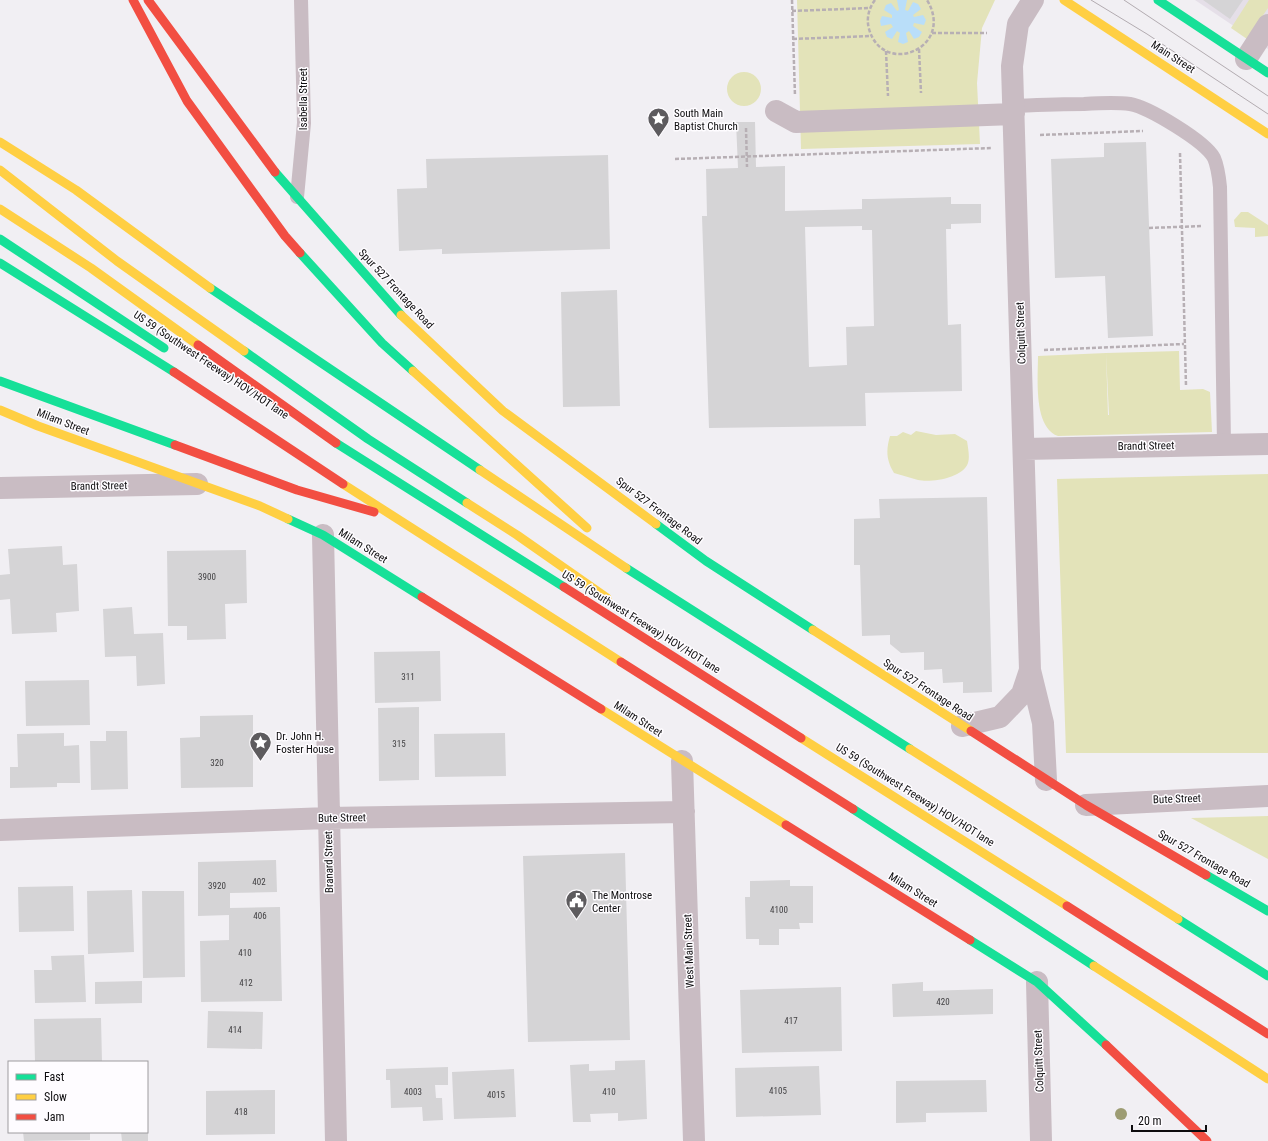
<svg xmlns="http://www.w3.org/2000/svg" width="1268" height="1141" font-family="'Roboto Condensed',sans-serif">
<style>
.built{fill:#e5dfe8}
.green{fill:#e3e3b9}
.water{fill:#b9def9}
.building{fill:#d5d4d6;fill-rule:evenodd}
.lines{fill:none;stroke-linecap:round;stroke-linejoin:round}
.path{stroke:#b7afb4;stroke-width:2.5;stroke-dasharray:4 2;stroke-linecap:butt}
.lane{stroke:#c9bcc3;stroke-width:14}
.street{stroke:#c9bcc3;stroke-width:22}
.fast{stroke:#16e098;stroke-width:9}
.slow{stroke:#ffcf43;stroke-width:9}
.jam{stroke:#f24e42;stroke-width:9}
.tram{stroke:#b2abb0;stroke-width:1}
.tree{fill:#9d9c73}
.labels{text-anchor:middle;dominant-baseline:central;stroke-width:3;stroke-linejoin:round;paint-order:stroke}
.number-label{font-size:9px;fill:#3f3e40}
.street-label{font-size:11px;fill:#0d0c0e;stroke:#fefcff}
.poi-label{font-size:11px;fill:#0d0c0e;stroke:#fefcff;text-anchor:start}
</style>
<rect width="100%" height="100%" fill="#f1eff3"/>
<path class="built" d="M1195,0H1268V49Z"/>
<path class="green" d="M797,0H995L982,28L977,83L980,144L801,149Z
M1249,0H1268V8L1247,39L1231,28Z
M727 89a17 17 0 1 1 34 0a17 17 0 1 1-34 0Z
M1241,212H1248L1268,225V236L1255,237V228L1235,227L1234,220Z
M1179,351L1180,390L1203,389L1210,392L1212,432L1058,436C1033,427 1038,378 1038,356L1106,353L1108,415H1128H1109L1106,353Z
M916,431L936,435L955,434L967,441C968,448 970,457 968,463C963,478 931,483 918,480C910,478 902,475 894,473C886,460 886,450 890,436H897L903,432L911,435Z
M1268,474V753H1066L1057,479Z
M1268,816V859L1191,818Z"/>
<path class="water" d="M897,0H907L905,10L908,11L913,2L918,4L921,9L913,15L914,17L923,15L926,20L924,25L914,23L913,26L922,32L919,37L914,39L909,31L906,33L908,42L903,44L898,42L900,33L897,31L892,39L887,37L885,32L893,27L891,24L881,26L880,21L882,16L892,18V15L884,10L886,5L891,3L897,11L899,10Z"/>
<path class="building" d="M1203,0H1243L1230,19Z
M736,122H755L756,167L785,166V211L862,209V199H871L951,197V204H981V223L951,224V229H946L948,325L961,324L962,391L865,393L866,426L709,428L702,216H707L706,169L738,168ZM862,226V230H872L874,326L846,327L847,365L809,367L805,227Z
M1146,142L1153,336L1108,338L1105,276L1055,278L1051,159L1104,157V143Z
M608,155L610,249L442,254V249L399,251L397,189L427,188L426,159Z
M617,290L620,406L563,407L561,292Z
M987,497L992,692L963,693V682L943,683L942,669L924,670V652L901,653L890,644V635L862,636L860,565H854V519L880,518L879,499Z
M62,546L63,565L77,564L79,611L56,613L57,632L12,634L10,599L0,600V575L10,574L8,549Z
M246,550L247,603L225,604L226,639L187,640V626H168L167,551Z
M132,607L134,634L163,633L165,684L137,686L136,656L105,657L103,609Z
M440,651L441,701L375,703L374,652Z
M89,680L90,725L26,726L25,681Z
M419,707V780L379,781L378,708Z
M253,715V787L181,788L180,738L200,737V716Z
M106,731H127L128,789L91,790L90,741H106Z
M64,733V746L79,745L80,783H57V787L10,788V767H18L17,734Z
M505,733L506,776L435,777L434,734Z
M625,853L630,1040L528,1042L523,856Z
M276,860L277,892L230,893V908L280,907L282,1001L201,1002L200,941L229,940V915L198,916V862Z
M790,880V886H813V923H799L800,929H779V945H759V939H746L745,897H750V881Z
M73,886L74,931L19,932L18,887Z
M132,890L134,952L88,954L87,891Z
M142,891H184L185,977L143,978Z
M84,955L86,1002L35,1003L34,970H52L51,956Z
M142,981V1003L95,1004V982Z
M923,982V991L993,989V1014L893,1017L892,984Z
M841,987L842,1051L742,1053L740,990Z
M208,1011L263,1012L262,1049L207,1048Z
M101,1018L102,1062H35L34,1019Z
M645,1060L647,1119L618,1121V1113L590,1114L591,1122H573L570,1065L589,1064V1071L615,1070V1061Z
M819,1066L821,1115L736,1117L735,1068Z
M448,1067V1085H435L436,1098H442L443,1120L423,1121L422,1107L391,1108L390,1080H386V1069Z
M514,1069L516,1117L454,1119L452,1072Z
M986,1080L987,1112L926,1113V1122L896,1123V1081Z
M275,1090V1134L206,1135V1091Z
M23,1132H90V1140L24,1141Z
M121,1132H148V1141H122Z"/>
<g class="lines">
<path class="path" d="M792,0L795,96
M875,0C869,8 866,18 869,29C883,78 956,48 927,0
M792,11L870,8
M932,33H987
M793,39L871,36
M919,49L921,93
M886,51L888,96
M746,128L747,167
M1040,135L1143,131
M1180,153L1186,386
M675,159L992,148
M1149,228L1202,226
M1044,350L1184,344"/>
<path class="lane" d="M1013,106C1037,105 1060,104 1084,104C1099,103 1115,102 1130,104C1148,107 1205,141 1214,158C1218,167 1219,177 1220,187L1224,444
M297,197L304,123L301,0"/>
<path class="street" d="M1033,0L1018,24L1012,66L1030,670L1043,723L1046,780
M1246,59L1268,25
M776,111L796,122L1014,114
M1024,449L1268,444
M0,488L197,484
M323,535L336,1141
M962,726L1000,717L1022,694L1030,670
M682,761L694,1141
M1086,805L1268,796
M0,830L328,818L684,812
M1037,982L1041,1141"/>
<path class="fast" d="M1158,0L1268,73
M275,172L401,315
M0,239L164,348
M300,253L382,343L413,371
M0,263L174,372
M210,288L480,470
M244,351L368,439L467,503
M0,381L175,445
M336,443L564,587
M288,519L323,535L422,597
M656,524L706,561L813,630
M626,568L910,749
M853,809L1094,966
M1206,875L1268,911
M1178,919L1268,976
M970,940L1037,982L1106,1045"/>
<path class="slow" d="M1064,0L1268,134
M0,142L76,190L210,288
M0,170L117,261L244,351
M0,209L91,268L198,345
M401,315L503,411L656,524
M413,371L587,528
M0,410L38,426L260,506L288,519
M480,470L626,568
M343,484L621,662
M467,503L517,535L607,598
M813,630L971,731
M601,709L786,825
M801,738L1067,906
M910,749L1178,919
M1094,966L1268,1079"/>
<path class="jam" d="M133,0L187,101L285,236L300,253
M148,0L275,172
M198,345L336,443
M174,372L343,484
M175,445L297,490L374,512
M564,587L801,738
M422,597L601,709
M621,662L853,809
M971,731L1086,805L1206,875
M786,825L970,940
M1067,906L1268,1034
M1106,1045L1207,1141"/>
<path class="tram" d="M1091,0L1147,34L1268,114
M1124,0L1268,96"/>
</g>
<circle class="tree" cx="1121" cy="1114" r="6"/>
<defs>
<symbol id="sight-pin" viewBox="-11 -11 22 30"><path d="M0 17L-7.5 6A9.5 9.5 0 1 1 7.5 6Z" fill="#5d5b5e" stroke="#fefcff"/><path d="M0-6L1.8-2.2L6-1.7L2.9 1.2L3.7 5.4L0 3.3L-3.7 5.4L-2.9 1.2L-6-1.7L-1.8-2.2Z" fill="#fff"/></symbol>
<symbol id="civic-pin" viewBox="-11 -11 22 30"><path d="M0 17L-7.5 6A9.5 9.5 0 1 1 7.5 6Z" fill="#5d5b5e" stroke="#fefcff"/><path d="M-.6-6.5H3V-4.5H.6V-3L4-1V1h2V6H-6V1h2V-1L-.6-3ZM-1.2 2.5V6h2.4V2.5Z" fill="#fff"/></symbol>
</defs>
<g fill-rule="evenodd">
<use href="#sight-pin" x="646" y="106" width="25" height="34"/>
<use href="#sight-pin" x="248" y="730" width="25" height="34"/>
<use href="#civic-pin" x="564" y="888" width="25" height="34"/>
</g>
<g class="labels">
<g class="number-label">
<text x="207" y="577">3900</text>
<text x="408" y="677">311</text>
<text x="399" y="744">315</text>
<text x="217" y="763">320</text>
<text x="259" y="882">402</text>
<text x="217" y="886">3920</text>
<text x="779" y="910">4100</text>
<text x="260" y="916">406</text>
<text x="245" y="953">410</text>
<text x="246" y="983">412</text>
<text x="943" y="1002">420</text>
<text x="791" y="1021">417</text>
<text x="235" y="1030">414</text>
<text x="778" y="1091">4105</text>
<text x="413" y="1092">4003</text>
<text x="609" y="1092">410</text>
<text x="496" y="1095">4015</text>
<text x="241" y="1112">418</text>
</g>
<g class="street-label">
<text transform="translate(1173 57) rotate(33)">Main Street</text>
<text transform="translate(303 99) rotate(-90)">Isabella Street</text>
<text transform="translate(396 289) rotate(47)">Spur 527 Frontage Road</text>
<text transform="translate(1021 333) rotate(-92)">Colquitt Street</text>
<text transform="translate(211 365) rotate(34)">US 59 (Southwest Freeway) HOV/HOT lane</text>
<text transform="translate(63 422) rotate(21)">Milam Street</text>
<text transform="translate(1146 446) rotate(-1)">Brandt Street</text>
<text transform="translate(99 486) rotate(-1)">Brandt Street</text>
<text transform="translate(659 511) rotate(37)">Spur 527 Frontage Road</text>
<text transform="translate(363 546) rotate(32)">Milam Street</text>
<text transform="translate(641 622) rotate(32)">US 59 (Southwest Freeway) HOV/HOT lane</text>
<text transform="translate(928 690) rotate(33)">Spur 527 Frontage Road</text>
<text transform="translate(638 719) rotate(33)">Milam Street</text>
<text transform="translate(915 795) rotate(32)">US 59 (Southwest Freeway) HOV/HOT lane</text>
<text transform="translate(1177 799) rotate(-2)">Bute Street</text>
<text transform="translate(342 818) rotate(-1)">Bute Street</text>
<text transform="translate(1204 859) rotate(30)">Spur 527 Frontage Road</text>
<text transform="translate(329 862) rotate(-91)">Branard Street</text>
<text transform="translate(913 890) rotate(32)">Milam Street</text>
<text transform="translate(689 951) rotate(-92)">West Main Street</text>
<text transform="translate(1039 1061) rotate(-92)">Colquitt Street</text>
</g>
<g class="poi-label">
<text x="674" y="113">South Main<tspan x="674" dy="13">Baptist Church</tspan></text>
<text x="276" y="736">Dr. John H.<tspan x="276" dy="13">Foster House</tspan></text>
<text x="592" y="895">The Montrose<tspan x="592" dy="13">Center</tspan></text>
</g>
</g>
<rect x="8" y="1061" width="140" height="72" fill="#fefcff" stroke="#9e9c9f"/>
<rect x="16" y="1074" width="20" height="6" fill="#16e098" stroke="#9e9c9f"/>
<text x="44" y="1081" font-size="12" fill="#0d0c0e">Fast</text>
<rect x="16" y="1094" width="20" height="6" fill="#ffcf43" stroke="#9e9c9f"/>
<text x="44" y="1101" font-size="12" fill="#0d0c0e">Slow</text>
<rect x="16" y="1114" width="20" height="6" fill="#f24e42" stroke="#9e9c9f"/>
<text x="44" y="1121" font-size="12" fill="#0d0c0e">Jam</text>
<path d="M1132 1125v6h74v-6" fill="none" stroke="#0d0c0e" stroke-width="2"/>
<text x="1138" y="1125" font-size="12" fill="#0d0c0e" stroke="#fefcff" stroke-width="3" paint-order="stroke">20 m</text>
</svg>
